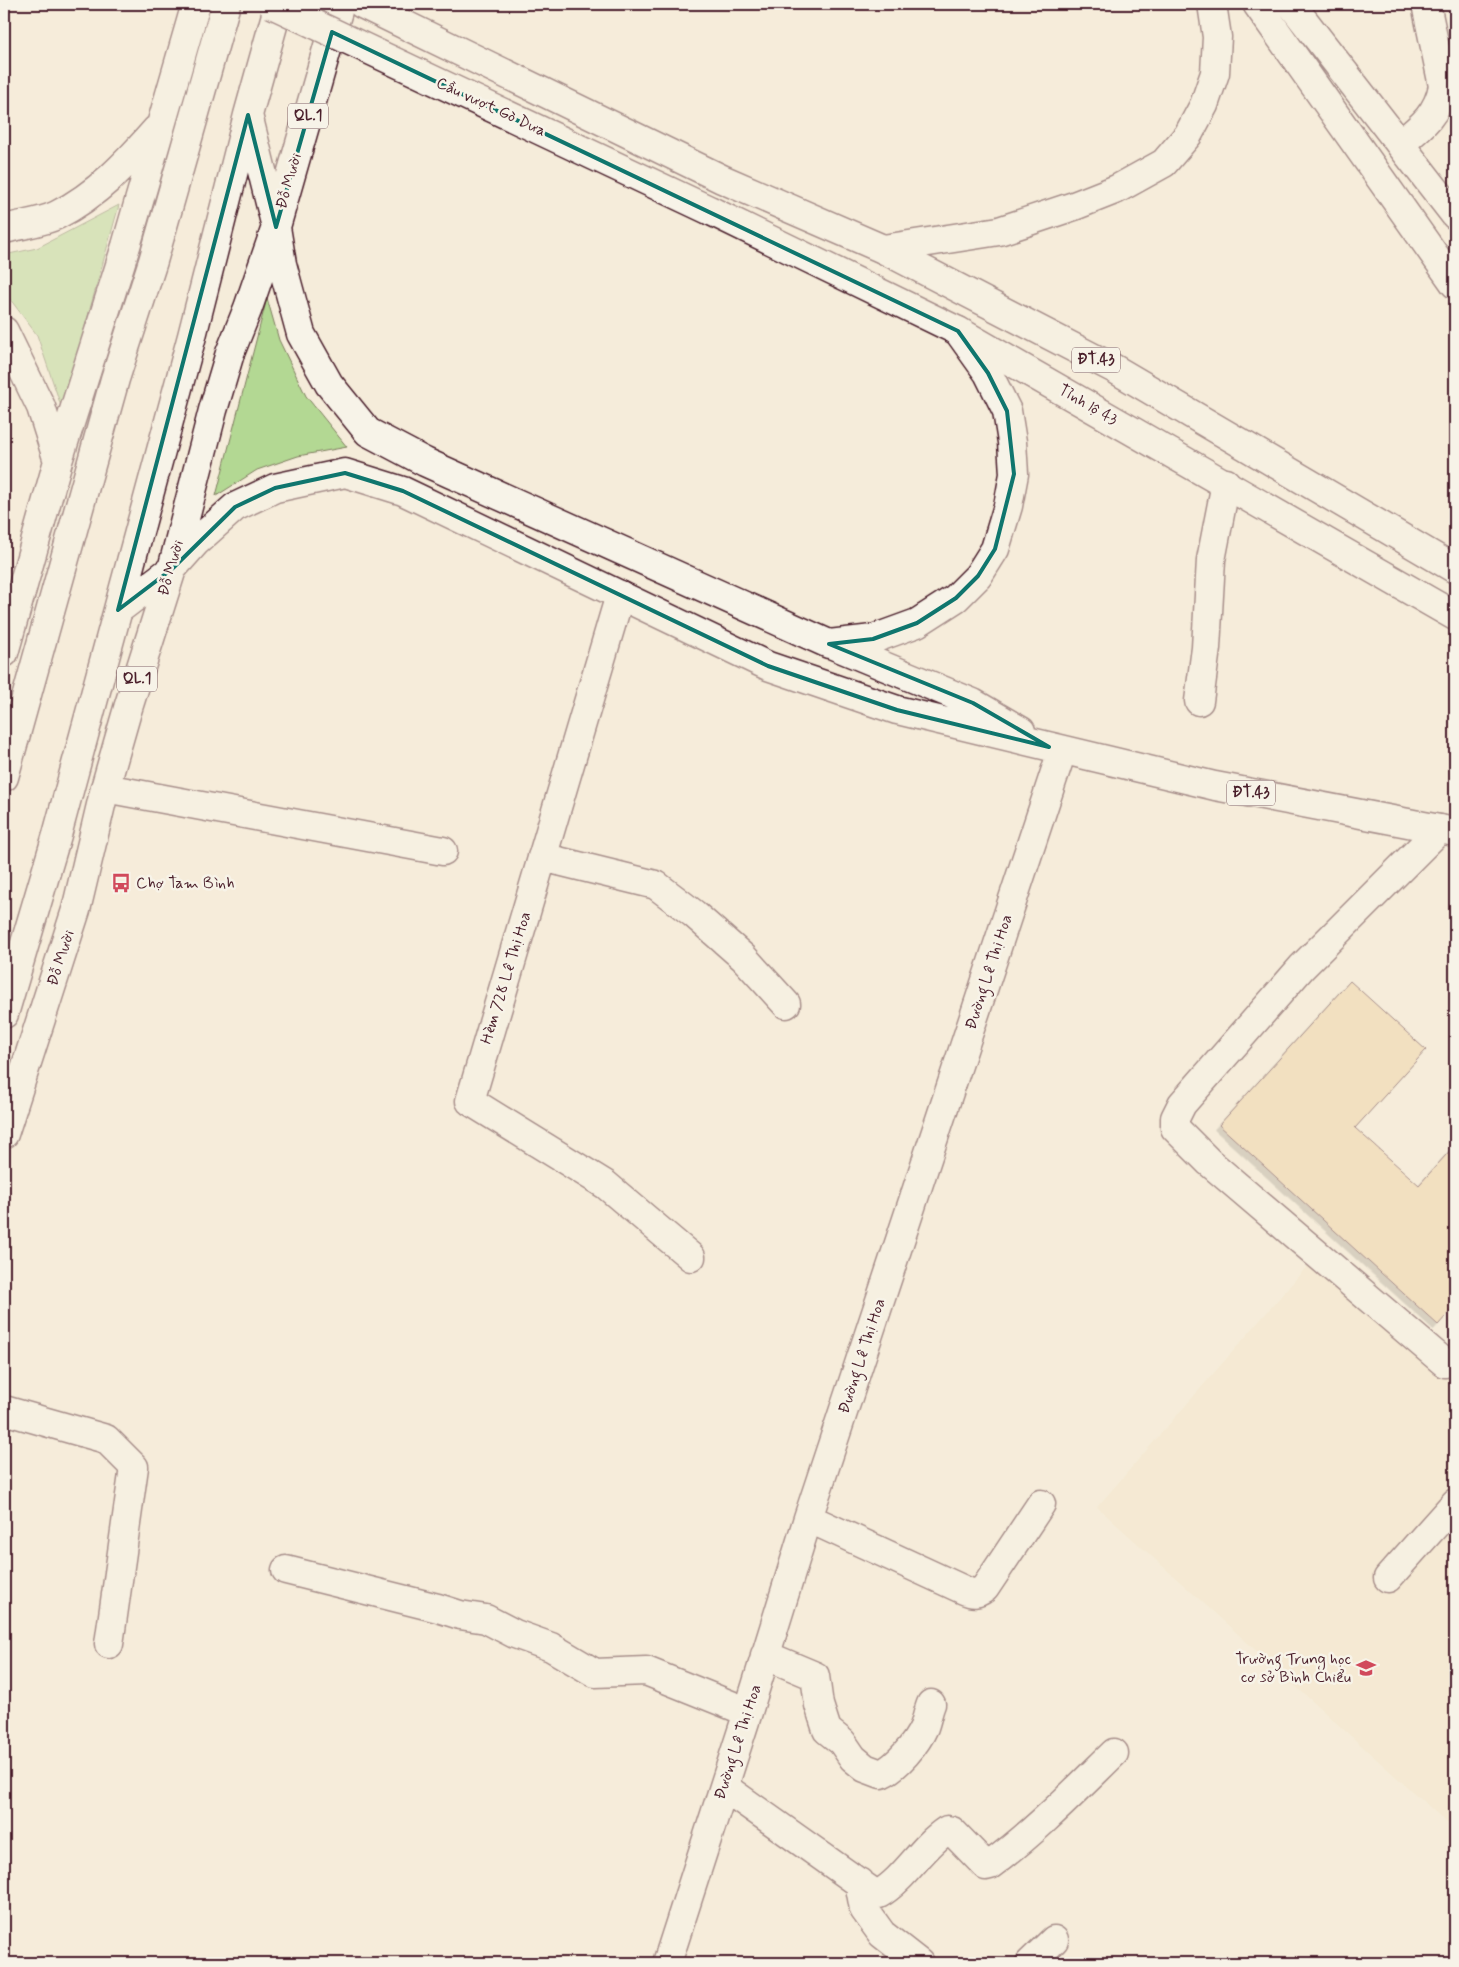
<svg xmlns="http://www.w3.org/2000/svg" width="1459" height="1967" font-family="Mynerve,sans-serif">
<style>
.built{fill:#f3e4c9}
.green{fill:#b3d893;stroke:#7e7c5f}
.building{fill:#edd0a1;stroke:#4a1f2b;filter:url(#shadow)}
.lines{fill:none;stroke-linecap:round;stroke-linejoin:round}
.minor-casing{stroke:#4a1f2b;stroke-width:31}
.major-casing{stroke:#4a1f2b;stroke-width:31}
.highway-casing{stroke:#4a1f2b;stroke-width:31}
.minor{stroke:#f7f3e8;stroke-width:28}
.major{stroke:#f7f3e8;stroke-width:28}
.highway{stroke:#f7f3e8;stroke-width:28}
.major-bridge-casing{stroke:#4a1f2b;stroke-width:31;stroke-linecap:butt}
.major-bridge{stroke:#f7f3e8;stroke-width:28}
.marked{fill:none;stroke:#0f766e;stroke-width:4;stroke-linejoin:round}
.labels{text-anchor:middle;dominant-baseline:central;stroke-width:5;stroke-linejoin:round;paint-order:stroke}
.shield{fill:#f7f3e8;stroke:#7e5f64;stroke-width:1}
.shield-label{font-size:15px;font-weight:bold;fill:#4a1f2b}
.street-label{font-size:16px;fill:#4a1f2b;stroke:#f7f3e8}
.poi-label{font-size:16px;fill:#4a1f2b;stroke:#f7f3e8;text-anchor:start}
</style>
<defs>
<filter id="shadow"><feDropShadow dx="-4.5" dy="4.5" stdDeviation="0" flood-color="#0004"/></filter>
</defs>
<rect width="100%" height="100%" fill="#f5ecda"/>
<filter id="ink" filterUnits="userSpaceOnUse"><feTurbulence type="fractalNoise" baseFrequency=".02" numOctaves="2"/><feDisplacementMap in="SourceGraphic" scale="10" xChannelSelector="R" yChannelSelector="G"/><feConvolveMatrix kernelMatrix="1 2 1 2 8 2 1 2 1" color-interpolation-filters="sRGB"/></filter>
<g filter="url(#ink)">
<path class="built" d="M1322,1249L1455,1370V1830L1097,1507Z"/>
<path class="green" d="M119,205L62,409L37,335L4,291V255L37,248Z
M267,298L279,340L306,396L347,447L298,456L257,470L216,496Z"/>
<path class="building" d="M1350,981L1426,1050L1355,1128L1419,1185L1455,1145V1306L1438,1325L1219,1125Z"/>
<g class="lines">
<defs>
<path id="minor" d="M1400,144C1421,127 1438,114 1443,86L1426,4
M620,595L470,1101L606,1185L691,1257
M1199,701L1206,648L1211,560L1226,483
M105,788L443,851
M1440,829L1302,967L1182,1104L1175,1118V1128L1209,1162L1445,1363
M542,857L656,885L694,914L744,958L786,1004
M4,1410L106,1439L134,1467L109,1644
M808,1518L964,1590C973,1594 977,1594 985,1588L1041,1504
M286,1570L438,1608L460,1615L486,1619L515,1634L551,1647L595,1673L646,1671L748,1712
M1388,1578L1455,1503
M765,1655L815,1676L819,1705L827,1730L842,1742L853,1758L865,1768L881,1774C897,1767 917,1743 924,1727C927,1719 928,1711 931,1704
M724,1787L872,1892L879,1894C906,1878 921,1847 947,1830L952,1831L986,1866L990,1865C1035,1832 1074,1792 1114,1753
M859,1882L864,1909L882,1934L919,1963
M667,1963L748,1712L808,1518L1062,751
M1030,1963L1054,1940"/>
<path id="major" d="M362,4L722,179L883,249L1113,368L1455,569
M711,211L958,331L1455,616"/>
<path id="highway" d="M1257,4L1455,284
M1291,4L1455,215
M248,115L276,227L282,264L301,334L329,384L368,432L425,462L829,644L873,639L917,623L956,598L978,576L995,549L1008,506L1014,474L1012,442L1007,411L988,373L958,331
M4,228H9C24,224 43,222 57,215C97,195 128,162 156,130
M883,249L999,231L1074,206L1117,189L1164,163L1188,135L1204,105L1215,73L1217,37L1212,4
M4,331L41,407L58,461
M118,610L172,569L196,542L235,507L275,488L345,473L403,491L768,666L897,710L1215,786L1455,832
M833,645L973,703L1021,731
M4,653L58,461L126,246L196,4
M4,777L115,379L153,261L226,4
M4,1014L57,835L192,336L248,115L279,4
M4,1134L76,910L105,788L128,708L172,569L213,410L230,353L248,308L276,227L340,4"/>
</defs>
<use href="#minor" class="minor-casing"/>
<use href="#major" class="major-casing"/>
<use href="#highway" class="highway-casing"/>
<use href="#minor" class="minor"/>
<use href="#major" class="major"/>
<use href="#highway" class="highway"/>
<defs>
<path id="major-bridge" d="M272,4L711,211"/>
</defs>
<use href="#major-bridge" class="major-bridge-casing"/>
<use href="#major-bridge" class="major-bridge"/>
</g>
</g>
<path d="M0 0H1459V1967H0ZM332,32L958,331L988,373L1007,411L1014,474L995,549L978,576L956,598L917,623L873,639L829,644L973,703L1049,747L897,710L768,666L403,491L345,473L275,488L235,507L172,569L118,610L248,115L276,227Z" fill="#f5ecda" fill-opacity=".55" fill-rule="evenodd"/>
<path class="marked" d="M332,32L958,331L988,373L1007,411L1014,474L995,549L978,576L956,598L917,623L873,639L829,644L973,703L1049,747L897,710L768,666L403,491L345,473L275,488L235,507L172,569L118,610L248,115L276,227Z"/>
<defs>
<symbol id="bus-bare" viewBox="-9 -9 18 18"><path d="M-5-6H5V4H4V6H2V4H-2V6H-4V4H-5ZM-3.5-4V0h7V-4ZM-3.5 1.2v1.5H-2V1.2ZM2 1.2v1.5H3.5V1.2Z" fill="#d1495b" stroke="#f7f3e8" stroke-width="2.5" paint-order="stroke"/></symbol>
<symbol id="school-bare" viewBox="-9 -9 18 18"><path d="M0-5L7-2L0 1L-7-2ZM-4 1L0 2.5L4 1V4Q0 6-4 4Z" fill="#d1495b" stroke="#f7f3e8" stroke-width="2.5" paint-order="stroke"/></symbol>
</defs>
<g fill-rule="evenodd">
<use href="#bus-bare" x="107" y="869" width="28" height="28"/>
<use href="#school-bare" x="1352" y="1654" width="28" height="28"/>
</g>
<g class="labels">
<g class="shield">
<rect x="288" y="103.5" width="40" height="25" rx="4"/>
<rect x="1072" y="347.5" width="48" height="25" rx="4"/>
<rect x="117" y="666.5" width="40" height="25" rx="4"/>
<rect x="1227" y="780.5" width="48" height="25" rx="4"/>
</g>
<g class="shield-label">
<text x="308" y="116">QL.1</text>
<text x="1096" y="360">ĐT.43</text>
<text x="137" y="679">QL.1</text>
<text x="1251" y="793">ĐT.43</text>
</g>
<g class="street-label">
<text transform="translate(491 107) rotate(25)">Cầu vượt Gò Dưa</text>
<text transform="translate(289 181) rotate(-74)">Đỗ Mười</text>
<text transform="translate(1088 405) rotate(30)">Tỉnh lộ 43</text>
<text transform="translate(171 568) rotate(-74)">Đỗ Mười</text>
<text transform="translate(61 958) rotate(-72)">Đỗ Mười</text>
<text transform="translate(989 972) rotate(-72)">Đường Lê Thị Hoa</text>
<text transform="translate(506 978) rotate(-73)">Hèm 728 Lê Thị Hoa</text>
<text transform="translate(862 1356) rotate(-72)">Đường Lê Thị Hoa</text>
<text transform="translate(738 1742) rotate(-72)">Đường Lê Thị Hoa</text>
</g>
<g class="poi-label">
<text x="136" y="883">Chợ Tam Bình</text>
<text x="1351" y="1659" text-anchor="end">Trường Trung học<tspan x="1351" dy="18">cơ sở Bình Chiểu</tspan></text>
</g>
</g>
<rect width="1459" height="1967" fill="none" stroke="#f7f3e8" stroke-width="20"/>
<rect x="10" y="10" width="1439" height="1947" fill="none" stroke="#4a1f2b" stroke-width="2" filter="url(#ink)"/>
</svg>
